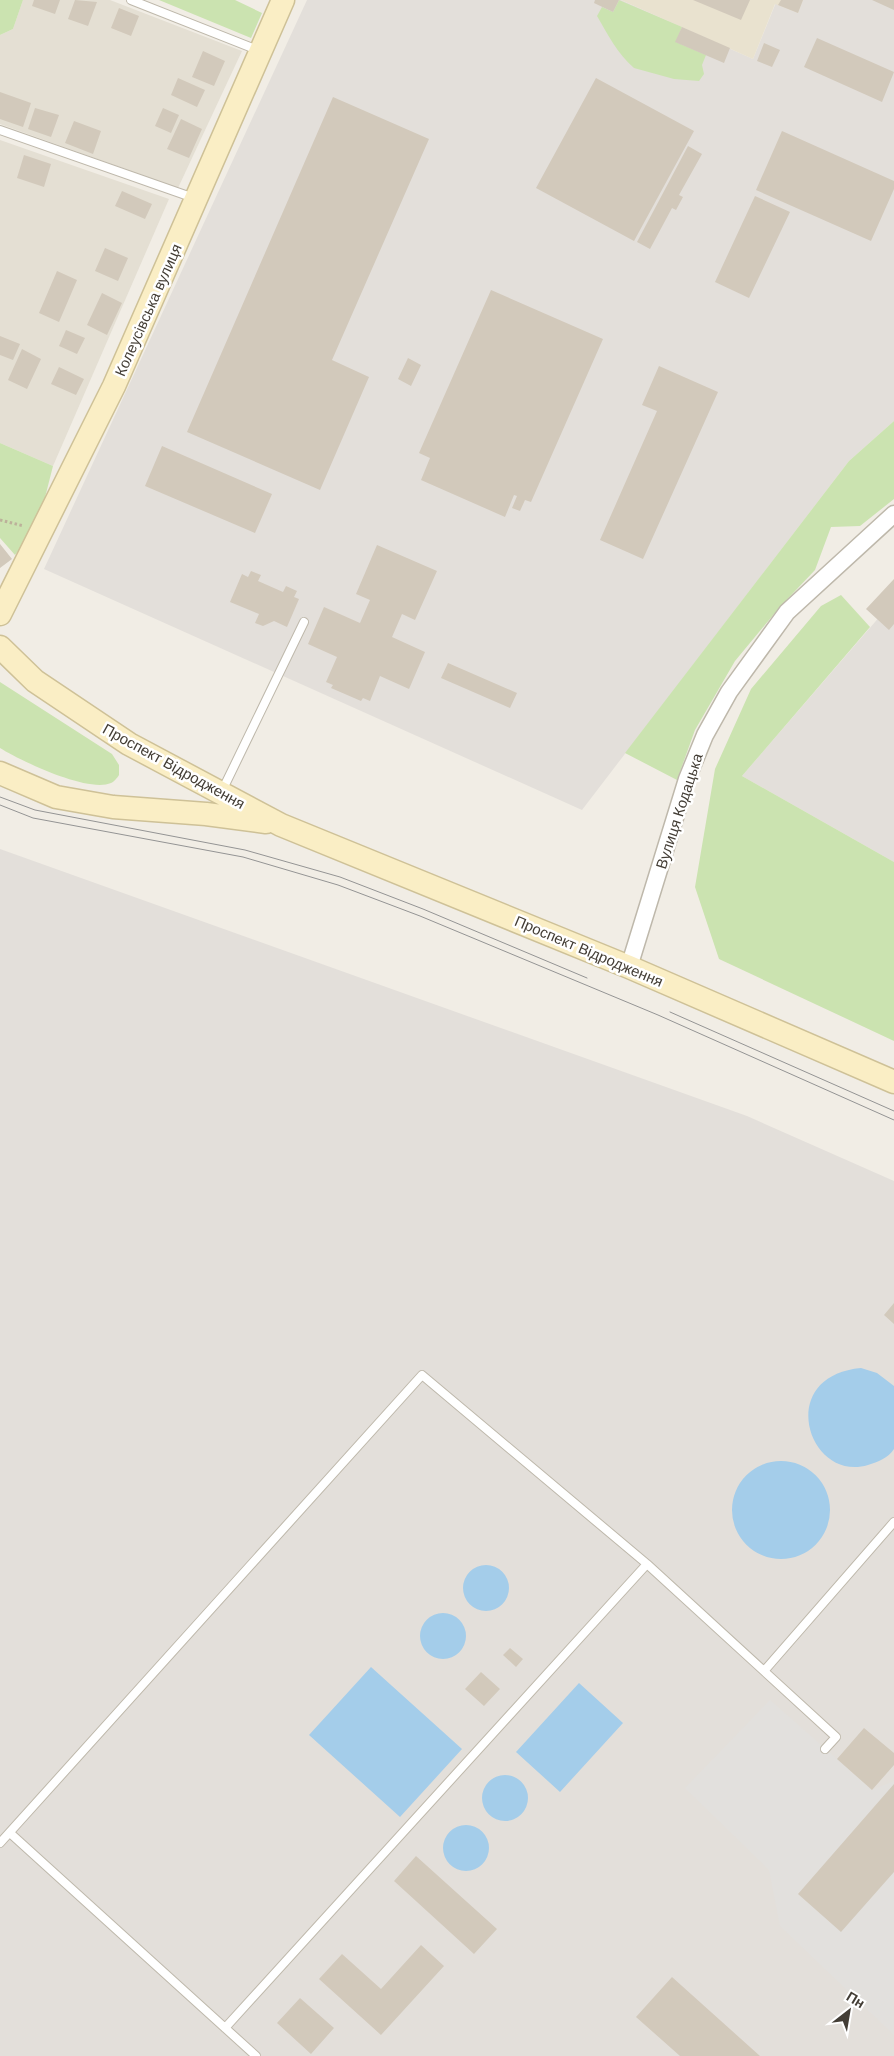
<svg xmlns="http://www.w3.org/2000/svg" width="894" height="2056" font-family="Helvetica,sans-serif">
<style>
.residential{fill:#e4dfd3}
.industrial{fill:#e3dfda}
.education{fill:#e9e2cf}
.green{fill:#cbe3b0}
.parking{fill:#e2e0dd}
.water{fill:#a4cdea}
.building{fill:#d2c9bb}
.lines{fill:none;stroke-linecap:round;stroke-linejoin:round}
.lane-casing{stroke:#beb8ab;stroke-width:10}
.street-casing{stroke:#beb8ab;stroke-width:19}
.secondary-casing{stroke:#cec197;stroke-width:25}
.path{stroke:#bcb19a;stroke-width:3;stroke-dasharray:2.5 2.5;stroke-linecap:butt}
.lane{stroke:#fff;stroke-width:8}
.street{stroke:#fff;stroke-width:16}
.secondary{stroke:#faeec5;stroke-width:22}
.tram{stroke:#949494;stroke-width:1}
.labels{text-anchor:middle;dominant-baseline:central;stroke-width:5;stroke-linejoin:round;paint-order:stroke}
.street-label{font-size:15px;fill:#433d35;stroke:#fff}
</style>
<rect width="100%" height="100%" fill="#f1ede5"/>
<path class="residential" d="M23,0H110L242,51L178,188L0,124V35L13,29Z
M0,140L169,199L53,466L0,443Z"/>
<path class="industrial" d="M307,0H621L753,59L777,0H894V421L849,461L582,810L44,569Z
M894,600V862L742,776Z
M0,849L747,1116L894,1181V2056H0Z"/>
<path class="education" d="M621,0H803L798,13L775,4L753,59Z"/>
<path class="green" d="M0,0H23L13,29L0,35Z
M159,0H235L262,13L251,38Z
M619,0L682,27L676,42L706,55L702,65L704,74L699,81L674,79L634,68C617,53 608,35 597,16L602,7L613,12Z
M894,421V499L860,526L831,527L815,570L779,608L735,661L695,730L677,780L625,753L849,461Z
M0,443L53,466L38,525L15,555L0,538Z
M841,595L870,627L742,776L894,862V1041L719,959L695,887L715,769L751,689L821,606Z
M0,682L112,754L119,765V775C117,778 114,782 111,783C88,793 21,761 0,748Z"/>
<path class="parking" d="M770,1700L872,1790L894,1781V2035L780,1926L769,1870L685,1788Z"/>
<path class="water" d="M861,1368L877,1373L894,1386V1449C888,1458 878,1462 868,1465C808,1483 774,1376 861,1368Z
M732 1510a49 49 0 1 1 98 0a49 49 0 1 1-98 0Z
M463 1588a23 23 0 1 1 46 0a23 23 0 1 1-46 0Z
M420 1636a23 23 0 1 1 46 0a23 23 0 1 1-46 0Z
M371,1667L462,1749L400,1817L309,1735Z
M579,1683L623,1723L560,1792L516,1752Z
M482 1798a23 23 0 1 1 46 0a23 23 0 1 1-46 0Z
M443 1848a23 23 0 1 1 46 0a23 23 0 1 1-46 0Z"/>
<path class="building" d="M34,0H60L55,14L32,6Z
M75,0L97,2L88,26L68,19Z
M595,0H619L613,12L594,3Z
M693,0H750L741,20Z
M781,0H803L798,13L778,5Z
M872,0H894V10Z
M119,8L139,16L131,36L111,28Z
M682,27L730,48L724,63L675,42Z
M817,38L894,72L882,102L804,67Z
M764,43L780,50L772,67L757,61Z
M203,51L225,61L214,86L192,77Z
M178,78L205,90L197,107L171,95Z
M596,78L694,131L634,241L536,188Z
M0,92L31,103L23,127L0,119Z
M333,97L429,139L332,360L369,377L320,490L187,432Z
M35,108L59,115L51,137L28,129Z
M163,108L179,115L171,133L155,126Z
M181,119L202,129L189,158L167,149Z
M74,121L101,131L93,154L65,143Z
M782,131L894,181V189L871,241L756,190Z
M688,146L702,154L679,195L683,197L676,210L672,208L650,249L637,242Z
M24,155L51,164L44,187L17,178Z
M122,191L152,204L145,219L115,206Z
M755,196L790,212L749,298L715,282Z
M105,248L128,258L118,281L95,271Z
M57,271L77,280L59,322L39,313Z
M491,290L603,339L531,502L525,500L520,511L512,508L517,496L514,495L505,517L421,480L430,458L419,453Z
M102,293L122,303L107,335L87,325Z
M66,330L85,338L77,354L59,346Z
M0,336L20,344L13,360L0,355Z
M22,349L41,359L27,389L8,380Z
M408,358L421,365L411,386L398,379Z
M659,366L718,392L643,559L600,540L657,411L642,405Z
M59,367L84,379L76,395L51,384Z
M162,446L272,494L255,533L145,486Z
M0,544L12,559L0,568Z
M377,545L437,571L415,620L402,614L392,637L425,652L409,689L380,676L370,701L363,698L361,701L331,688L333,685L326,682L337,657L308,644L324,607L360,623L370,600L356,594Z
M251,571L261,575L258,581L283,592L286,586L297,591L294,597L299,599L287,627L274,621L263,626L255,623L259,614L230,602L242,574L248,577Z
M894,579V624L889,630L866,609Z
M448,663L517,693L510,708L441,678Z
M894,1303V1324L884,1315Z
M510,1648L523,1659L516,1667L503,1655Z
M481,1672L500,1689L484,1706L465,1689Z
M864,1728L894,1753V1765L872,1790L837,1759Z
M894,1784V1872L841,1932L798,1894Z
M416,1856L497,1929L474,1954L394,1881Z
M421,1945L444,1966L381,2035L319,1979L342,1954L381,1989Z
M672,1977L760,2056H680L636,2017Z
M300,1998L334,2028L311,2054L277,2023Z"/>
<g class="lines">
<defs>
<path id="lane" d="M131,0L260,51
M0,130L194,198
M222,791L304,622
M764,1671L894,1522
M10,1833L256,2056
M0,1843L422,1375L647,1564L836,1737L825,1749
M225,2028L647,1564"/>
<path id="street" d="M629,967L687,779L705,735L729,692L787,612L894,514"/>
<path id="secondary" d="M0,614L114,386L283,0
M0,647L35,681L129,744L281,825L629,967L894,1082
M0,773L56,797L113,807L206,814L266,822"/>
</defs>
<use href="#lane" class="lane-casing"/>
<use href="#street" class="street-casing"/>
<use href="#secondary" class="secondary-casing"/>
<path class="path" d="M0,520L24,526"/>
<use href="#lane" class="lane"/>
<use href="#street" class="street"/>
<use href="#secondary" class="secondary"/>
<path class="tram" d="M0,797L35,810L245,850L340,877L423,909L587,978
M0,805L33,818L243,857L338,885L420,916L658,1015L894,1120
M670,1012L894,1111"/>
</g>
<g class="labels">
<g class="street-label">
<text transform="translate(148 310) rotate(-66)">Колеусівська вулиця</text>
<text transform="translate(174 766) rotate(29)">Проспект Відродження</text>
<text transform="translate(679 811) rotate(-72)">Вулиця Кодацька</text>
<text transform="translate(589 951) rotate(23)">Проспект Відродження</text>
</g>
</g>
<g transform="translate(849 2011) rotate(31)" stroke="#ffffff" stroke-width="4" paint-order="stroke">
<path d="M0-4L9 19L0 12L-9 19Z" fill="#433d35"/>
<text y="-8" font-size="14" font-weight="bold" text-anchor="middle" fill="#433d35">Пн</text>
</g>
</svg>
